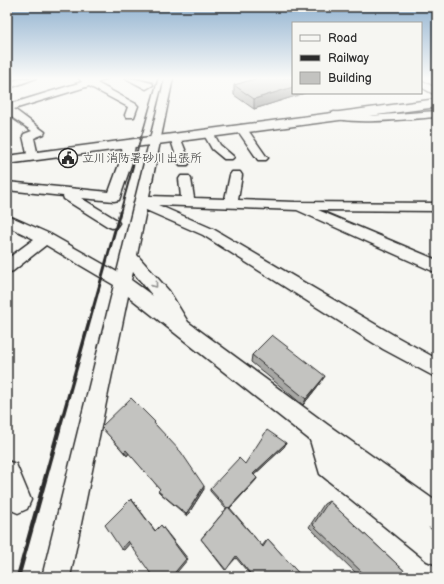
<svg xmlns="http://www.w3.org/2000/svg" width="444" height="584" font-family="'Balsamiq Sans','Klee One',sans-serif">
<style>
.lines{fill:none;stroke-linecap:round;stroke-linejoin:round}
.minor-casing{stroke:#2b2b2b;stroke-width:3}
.major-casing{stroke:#2b2b2b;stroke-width:3}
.minor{fill:#f6f6f2;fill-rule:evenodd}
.major{fill:#f6f6f2;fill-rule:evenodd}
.rail-far4{stroke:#2b2b2b;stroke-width:1.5}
.rail-far3{stroke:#2b2b2b;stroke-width:2}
.rail-far2{stroke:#2b2b2b;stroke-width:3}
.rail-far1{stroke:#2b2b2b;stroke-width:3.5}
.rail{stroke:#2b2b2b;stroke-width:4.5}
.wall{fill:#a8a8a5;stroke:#2b2b2b}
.shaded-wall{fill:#888886;stroke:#2b2b2b}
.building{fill:#c3c3c0;stroke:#2b2b2b}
.oneway{stroke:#90908e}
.labels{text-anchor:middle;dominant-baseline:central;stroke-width:3;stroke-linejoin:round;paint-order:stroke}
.far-poi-label{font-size:12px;fill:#2b2b2b;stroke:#f6f6f2;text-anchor:start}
</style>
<rect width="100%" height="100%" fill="#f6f6f2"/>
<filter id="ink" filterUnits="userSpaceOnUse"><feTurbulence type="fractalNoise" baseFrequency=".025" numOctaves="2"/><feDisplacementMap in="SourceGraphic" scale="8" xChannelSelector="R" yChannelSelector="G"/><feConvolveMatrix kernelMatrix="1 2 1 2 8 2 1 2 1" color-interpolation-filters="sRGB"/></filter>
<g filter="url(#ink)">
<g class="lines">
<defs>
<path id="minor" d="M22,78H36L7,89V83Z
M79,78H108L97,83L136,104L138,106L134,117H126L125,115L128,107L89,86L14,109L45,132L44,134L34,138L38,156L36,158H28L23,136L24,134L32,131L7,114V105L82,82Z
M125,78C135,78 143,81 152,83L153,85L146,89Z
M165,78H173L149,196L181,197L179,179L181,176H189L191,179L194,198L225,199L230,175L232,172H240L242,175L238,200L295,202L437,203V211L318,210L437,260V273L297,210L158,205L213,229L397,337L437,359V378L383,349L203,235L146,210L137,255L169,291L188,322L328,425L437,502V531L428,527L437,534V565L427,561L320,474L310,440L128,296L70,577H42L114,285L46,245L13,271L7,273V259L34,239L7,226V215L50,234L117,272ZM133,272L153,296L131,280Z
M421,80L437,89V96L421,87Z
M437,111V117C419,118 340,127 329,115L334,112L368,116Z
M241,125L245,126L266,156L268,158L266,160H258L236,128Z
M208,130L212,131L220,145L234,157L232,159H224L212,149L203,133Z
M175,134L180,137L190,162L188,165H180L178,162L170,137Z
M129,141L135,144L133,159L119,200L114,201L81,198L117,220L119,223L117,226L112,228L107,226L64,199L63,196L7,190V182L109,192L121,159L123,144Z
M7,461L16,464L31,500L27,509L18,513L9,509L7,504Z"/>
<path id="major" d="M437,99V107L7,164V156Z"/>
</defs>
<use href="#minor" class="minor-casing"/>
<use href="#major" class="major-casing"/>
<use href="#minor" class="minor"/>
<use href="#major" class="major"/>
<path class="rail-far4" d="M141,138L158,78"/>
<path class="rail-far3" d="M120,213L141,137"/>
<path class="rail-far2" d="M93,309L120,212"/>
<path class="rail-far1" d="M59,430L93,308"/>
<path class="rail" d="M18,577L59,429"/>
</g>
<path class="wall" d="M234,85L293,93H305L254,109L234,95Z
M252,355L321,382L303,405L251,362Z
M156,425L204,489L187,516L160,493L158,491L160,489L129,453L127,456L104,430Z
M286,443L284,447L254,475L257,478L256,480L230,508L262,546L266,541L268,539L302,577H252L236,558L225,570L201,539L226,509L210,491V489L245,464Z
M329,501L411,577H360L309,527L324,504Z"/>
<path class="shaded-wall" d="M293,87V93H305L254,109V99Z
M325,376L321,382L303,405L306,399Z
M286,443L284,447L252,477L253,474Z
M126,450L129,453L127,456L124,452Z
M257,478L256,480L228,510V508Z
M204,486V489L187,516L186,514Z
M131,499L133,501L157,533L155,531Z
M161,525L188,559L173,577H171Z
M128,541L131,542L124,550L121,549Z"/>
<path class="building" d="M258,78H293V87L254,99L234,85Z
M272,335L325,376L306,399L252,355Z
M131,398L155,422L154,423L181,452L204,486L186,514L158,491L160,489L126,450L124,452L101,427Z
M267,430L286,443L253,474L257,478L229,508L228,507L227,508L210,489L239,458L245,464Z
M131,499L155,531L161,525L186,559L171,577H153L128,541L121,549L105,525Z
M329,501L411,577H367L313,525Z
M228,507L263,547L268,539L302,577H253L236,556L226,570L201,539Z"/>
<defs><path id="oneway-chevron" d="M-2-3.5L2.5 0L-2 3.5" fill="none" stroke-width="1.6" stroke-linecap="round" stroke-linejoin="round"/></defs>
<use class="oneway" href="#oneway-chevron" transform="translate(155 285) rotate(51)"/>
</g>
<linearGradient id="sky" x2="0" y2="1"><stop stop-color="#91b2d0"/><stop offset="0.49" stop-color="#fbfbf9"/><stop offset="1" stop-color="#fbfbf9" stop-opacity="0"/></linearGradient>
<rect width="444" height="160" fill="url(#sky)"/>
<defs>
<symbol id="civic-ring" viewBox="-11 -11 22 22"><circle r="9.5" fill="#f6f6f2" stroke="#2b2b2b" stroke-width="1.5"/><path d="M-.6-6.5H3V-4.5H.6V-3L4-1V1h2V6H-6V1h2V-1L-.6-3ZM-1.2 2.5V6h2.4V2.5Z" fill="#2b2b2b"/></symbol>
</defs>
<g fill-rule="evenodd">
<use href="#civic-ring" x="57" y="147" width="22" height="22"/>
</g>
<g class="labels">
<g class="far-poi-label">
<text x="82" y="158">立川消防署砂川出張所</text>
</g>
</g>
<rect width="444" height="584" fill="none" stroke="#f6f6f2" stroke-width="24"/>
<rect x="12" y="12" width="420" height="560" fill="none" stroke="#2b2b2b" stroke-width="1.5" filter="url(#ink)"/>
<rect x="292" y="22" width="130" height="72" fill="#f6f6f2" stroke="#a5a5a2"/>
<rect x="300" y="35" width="20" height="6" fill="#f6f6f2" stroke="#a5a5a2"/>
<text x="328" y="42" font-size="12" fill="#2b2b2b">Road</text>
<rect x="300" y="55" width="20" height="6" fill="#2b2b2b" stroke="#a5a5a2"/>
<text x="328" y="62" font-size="12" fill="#2b2b2b">Railway</text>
<rect x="300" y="72" width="20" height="12" fill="#c3c3c0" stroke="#a5a5a2"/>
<text x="328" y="82" font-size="12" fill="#2b2b2b">Building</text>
</svg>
